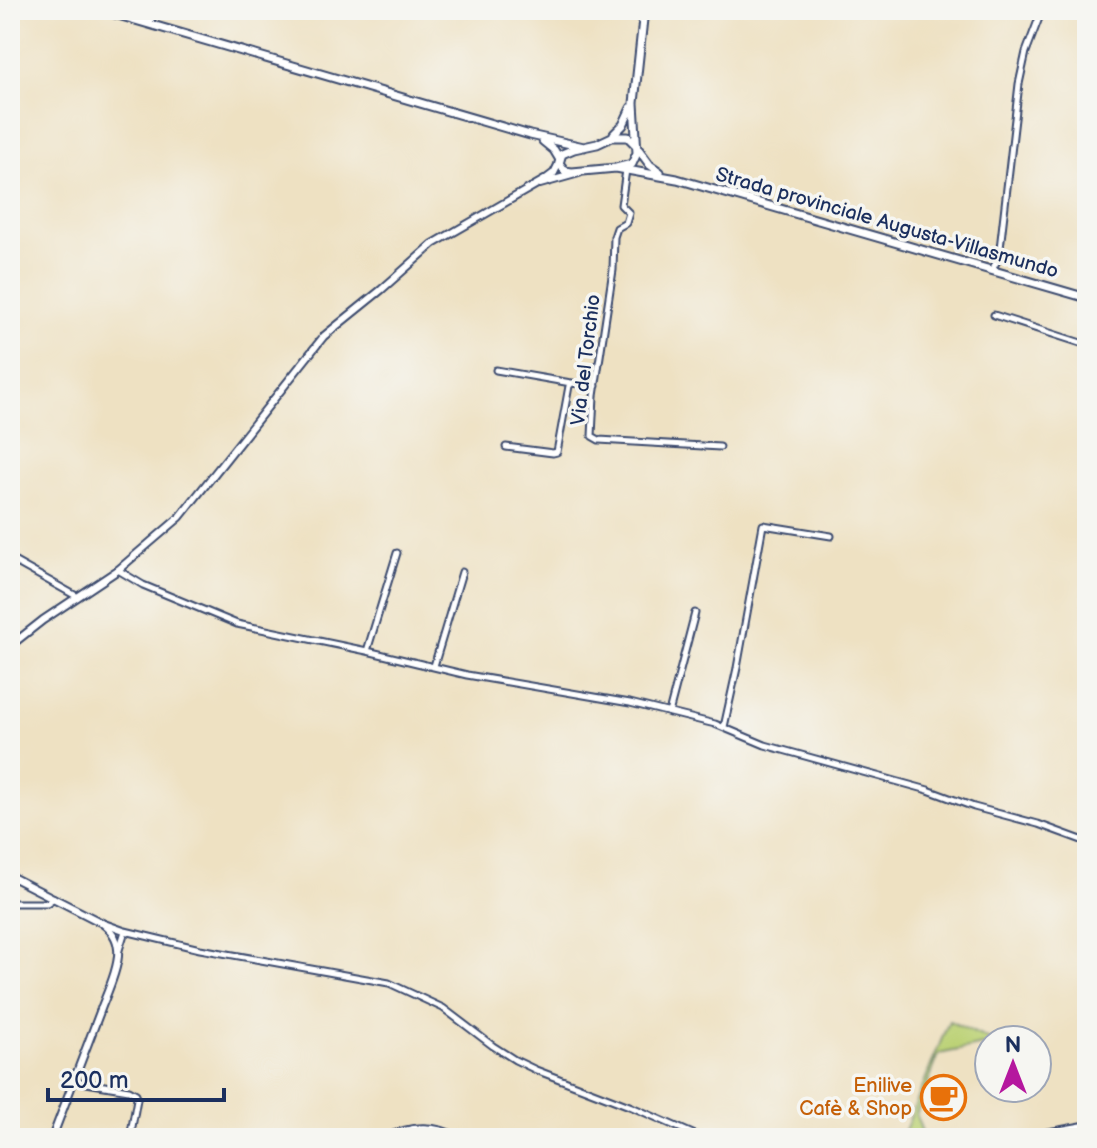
<svg xmlns="http://www.w3.org/2000/svg" width="1097" height="1148" font-family="'Balsamiq Sans',sans-serif">
<style>
.green{fill:#bcd276;stroke:#6c806a;stroke-width:2}
.lines{fill:none;stroke-linecap:round;stroke-linejoin:round}
.minor-casing{stroke:#3b4a6d;stroke-width:9}
.tertiary-casing{stroke:#3b4a6d;stroke-width:10}
.secondary-casing{stroke:#3b4a6d;stroke-width:11}
.minor{stroke:#fff;stroke-width:5}
.tertiary{stroke:#fff;stroke-width:6}
.secondary{stroke:#fff;stroke-width:7}
.labels{text-anchor:middle;dominant-baseline:central;stroke-width:7;stroke-linejoin:round;paint-order:stroke}
.street-label{font-size:20px;fill:#1b2f5e;stroke:#f6f6f2}
.food-label{font-size:20px;fill:#c56008;stroke:#f6f6f2;text-anchor:end}
</style>
<rect width="100%" height="100%" fill="#f6f6f2"/>
<filter id="ink" filterUnits="userSpaceOnUse"><feTurbulence type="fractalNoise" baseFrequency=".0125" numOctaves="2"/><feDisplacementMap in="SourceGraphic" scale="16" xChannelSelector="R" yChannelSelector="G"/><feConvolveMatrix kernelMatrix="1 2 1 2 8 2 1 2 1" color-interpolation-filters="sRGB"/></filter>
<filter id="wash" filterUnits="userSpaceOnUse"><feTurbulence type="fractalNoise" baseFrequency=".006" numOctaves="4" result="noise"/><feDisplacementMap in="SourceGraphic" scale="32" xChannelSelector="R" yChannelSelector="G"/><feGaussianBlur stdDeviation="1.8" result="paint"/><feColorMatrix in="noise" values="0 0 0 0 0 0 0 0 0 0 0 0 0 0 0 0 0 1.4 0 .05"/><feComposite in="paint" operator="in"/></filter>
<g filter="url(#wash)">
<rect width="100%" height="100%" fill="#eee1c2"/>
<path class="green" d="M949,1021L990,1040L989,1049L983,1045L939,1054L916,1115L924,1138H902Z"/>
</g>
<g filter="url(#ink)">
<g class="lines">
<defs>
<path id="minor" d="M149,24L154,14L160,10
M626,170L621,205L629,213L626,223L617,228L614,237L613,270L594,396L592,436L599,440L720,447
M992,270L999,257L1019,84L1026,52L1039,18L1033,13L1024,10
M994,315L1087,345
M496,370L571,383
M506,447L553,453L557,452L569,386L572,383L596,386
M10,559L78,597
M118,570L143,585L237,624L367,651L467,675L630,703L715,724L765,745L928,790L974,807L1038,824L1087,842
M367,651L397,553
M434,666L462,572
M669,713L695,613
M724,727L737,668L763,525L831,536
M10,903H47L54,898
M103,923L125,931L200,949L389,983L443,1008L493,1046L515,1060L536,1070L632,1107L702,1138
M119,950L125,931
M74,1081L129,1090L136,1094L137,1099L130,1138"/>
<path id="tertiary" d="M540,184L579,173
M10,646L43,620L118,570L180,517L324,336L381,290L433,244L546,179L554,173L559,163
M10,876L102,923C111,930 117,937 118,949C120,965 107,993 101,1009C85,1052 68,1095 52,1138
M386,1138C409,1126 436,1124 458,1138
M397,1138C415,1131 429,1132 447,1138"/>
<path id="secondary" d="M101,10L530,135L584,147
M614,134L623,125L631,108
M543,141L554,150L560,160
M636,145L628,137H612L597,144L574,149L562,154L559,163L565,171L572,172L616,168L632,164L637,153L634,103L644,10
M639,150L650,165L660,172
M616,168L677,179L1087,298
M1021,1138L1087,1126
M1060,1138L1087,1133"/>
</defs>
<use href="#minor" class="minor-casing"/>
<use href="#tertiary" class="tertiary-casing"/>
<use href="#secondary" class="secondary-casing"/>
<use href="#minor" class="minor"/>
<use href="#tertiary" class="tertiary"/>
<use href="#secondary" class="secondary"/>
</g>
</g>
<defs>
<symbol id="cafe-ring" viewBox="-11 -11 22 22"><circle r="9.5" fill="#f6f6f2" stroke="#e8710a" stroke-width="1.5"/><path d="M-5.5-4.5H6V0H3Q3 3.5 0 3.5H-2.5Q-5.5 3.5-5.5 0ZM3-3.2v2h1.7v-2ZM-6 4.5H4V6H-6Z" fill="#e8710a"/></symbol>
</defs>
<g fill-rule="evenodd">
<use href="#cafe-ring" x="918" y="1072" width="51" height="51"/>
</g>
<g class="labels">
<g class="street-label">
<text transform="translate(887 223) rotate(16)">Strada provinciale Augusta-Villasmundo</text>
<text transform="translate(586 360) rotate(-83)">Via del Torchio</text>
</g>
<g class="food-label">
<text x="912" y="1086">Enilive<tspan x="912" dy="23">Cafè &amp; Shop</tspan></text>
</g>
</g>
<rect width="1097" height="1148" fill="none" stroke="#f6f6f2" stroke-width="40"/>
<g transform="translate(1013 1064)"><circle r="38" fill="#f6f6f2" stroke="#9ea6b7" stroke-width="2"/>
<path d="M0-6L14 30L0 20L-14 30Z" fill="#b5179e"/>
<text y="-12" font-size="22" font-weight="bold" text-anchor="middle" fill="#1b2f5e">N</text>
</g>
<path d="M48 1088v12h176v-12" fill="none" stroke="#1b2f5e" stroke-width="4"/>
<text x="60" y="1088" font-size="24" fill="#1b2f5e" stroke="#f6f6f2" stroke-width="6" paint-order="stroke">200 m</text>
</svg>
